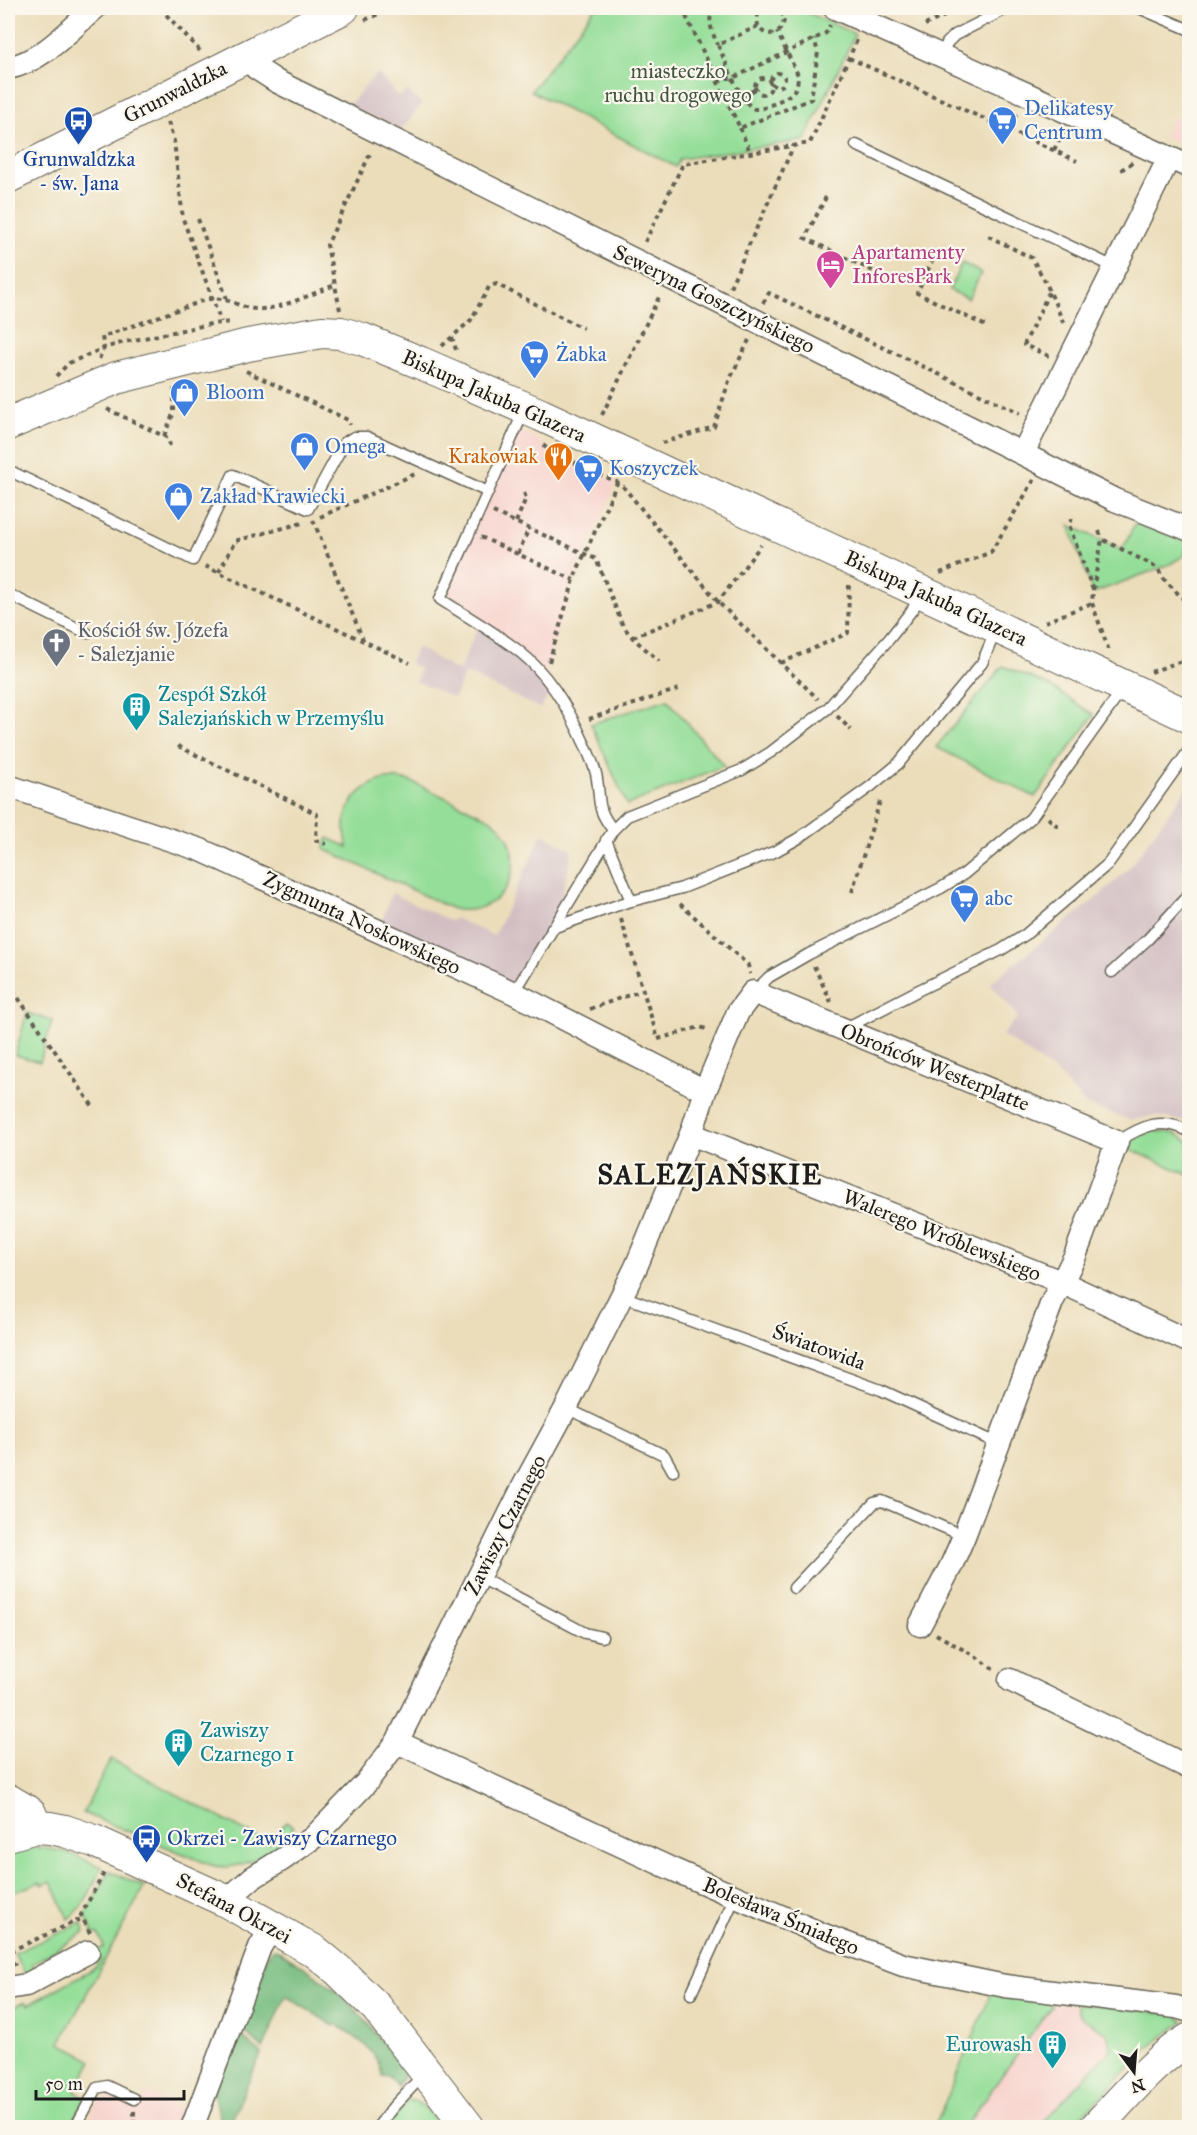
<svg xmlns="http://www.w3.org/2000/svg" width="1197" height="2135" font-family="'IM FELL Great Primer',serif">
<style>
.built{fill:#f7d0cb}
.industrial{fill:#d2bec2}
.green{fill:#95de99;stroke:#587d5a;stroke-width:1.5}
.forest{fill:#78bd81;stroke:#4a6c4e;stroke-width:1.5}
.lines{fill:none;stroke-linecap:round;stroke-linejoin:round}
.lane-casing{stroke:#646053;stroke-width:13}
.street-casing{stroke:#646053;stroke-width:25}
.secondary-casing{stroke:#646053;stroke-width:34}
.path{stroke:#646053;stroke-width:4;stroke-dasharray:4.5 4.5;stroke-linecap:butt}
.lane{stroke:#fff;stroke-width:10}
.street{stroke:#fff;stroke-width:22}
.secondary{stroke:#fff;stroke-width:32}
.labels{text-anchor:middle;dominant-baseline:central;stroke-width:4.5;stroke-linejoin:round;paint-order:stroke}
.park-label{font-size:21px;fill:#405642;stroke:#fbf7ec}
.street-label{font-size:21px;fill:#1c1c1c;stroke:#fbf7ec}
.shop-label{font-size:21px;fill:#366cbe;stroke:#fbf7ec;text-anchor:start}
.transit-label{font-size:21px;fill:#164399;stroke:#fbf7ec}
.hotel-label{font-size:21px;fill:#b23c85;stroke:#fbf7ec;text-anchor:start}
.food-label{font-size:21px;fill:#c56008;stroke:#fbf7ec;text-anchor:end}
.worship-label{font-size:21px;fill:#5b616d;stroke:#fbf7ec;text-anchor:start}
.culture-label{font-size:21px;fill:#0d838f;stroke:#fbf7ec;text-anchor:start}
.district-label{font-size:27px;font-weight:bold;letter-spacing:1.5px;fill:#1c1c1c;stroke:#fbf7ec}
</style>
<rect width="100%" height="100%" fill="#fbf7ec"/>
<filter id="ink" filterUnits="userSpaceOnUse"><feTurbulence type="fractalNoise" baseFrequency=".0167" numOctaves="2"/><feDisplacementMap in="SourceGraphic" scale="12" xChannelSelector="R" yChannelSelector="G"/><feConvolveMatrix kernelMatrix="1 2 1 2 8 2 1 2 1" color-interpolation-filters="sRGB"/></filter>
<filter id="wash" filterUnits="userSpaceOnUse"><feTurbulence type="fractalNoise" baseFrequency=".008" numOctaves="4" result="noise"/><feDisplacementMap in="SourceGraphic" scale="24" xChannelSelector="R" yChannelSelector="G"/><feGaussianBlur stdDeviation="1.35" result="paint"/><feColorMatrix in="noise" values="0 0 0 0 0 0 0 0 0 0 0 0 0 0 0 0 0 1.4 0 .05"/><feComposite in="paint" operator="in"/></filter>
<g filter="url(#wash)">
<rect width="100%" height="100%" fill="#ebddba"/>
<path class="built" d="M1189,103L1190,147L1189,148L1163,137L1173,117L1180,120Z
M517,429L536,438L550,451L617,483L576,573L544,677L440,599Z
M991,1996L1150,2014L1053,2127L934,2128Z
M147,2091L163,2101L190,2112L184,2127L84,2128L97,2102L110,2095L139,2109Z"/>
<path class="industrial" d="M377,73L393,89L392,91L400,97L407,90L422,104L401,130L348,106Z
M479,625L541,672L550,692L541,709L465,673L454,698L416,681L420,669L410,663L417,647L450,667L464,673L459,670Z
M1189,785L1190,1117L1186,1122L1155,1116L1131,1120L1086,1105L1057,1073L1002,1035L1018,1017L990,983L1099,896L1129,868Z
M542,834L571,849V858L561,898L559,915L514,993L378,931L392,893L450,921L455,918L494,936Z"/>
<path class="green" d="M595,8H797L855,34L805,140L680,159L676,167L531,91Z
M962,263L981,273L968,299L949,290Z
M1136,522L1189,542L1184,556L1168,565L1093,593L1069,525L1122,550Z
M1003,666L1048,685L1094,715L1035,797L936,747Z
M667,699L724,766L627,805L591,724Z
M385,779H397L410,781L491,819C536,852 508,920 453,909L324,849L328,838L348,847C338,815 353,788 385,779Z
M27,1013L52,1021L40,1062L15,1055Z
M1153,1131L1174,1133L1189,1141V1175L1127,1148C1132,1137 1142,1134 1153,1131Z
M111,1759L269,1844L286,1822L294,1827C287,1835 279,1845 270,1851C256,1861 228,1871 211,1865L83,1813Z
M36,1847L67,1852L102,1867C93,1884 85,1909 68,1919L51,1881L42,1885L40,1882L8,1895V1855Z
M110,1871L144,1887L60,2043L92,2061L75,2092L86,2097L70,2127H8V2010L25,2002L28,2005L96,1967L100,1960L96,1951L104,1947L98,1933L94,1935L85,1915Z
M81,1923L85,1932L32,1964L37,1973L27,1978L14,1953Z
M992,1992L1051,2000V2007L965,2127L934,2128Z
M1077,2003L1175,2014L1184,2021L1148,2048L1071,2127L1037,2128L1108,2053C1121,2022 1074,2029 1077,2003Z
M409,2100C424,2102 431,2116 440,2127L385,2128Z"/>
<path class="forest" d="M271,1949H276C305,1967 334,1986 357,2011C374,2030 388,2050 403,2070L404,2074L398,2087L390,2077L382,2076C381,2052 354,2036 336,2024L334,2026L286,1996L263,2049L238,2025Z
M236,2030L261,2054L230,2124L221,2120L213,2093Z"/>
</g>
<g filter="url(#ink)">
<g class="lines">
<defs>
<path id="lane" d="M1139,8L1190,30
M942,56L947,43L955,35L1008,8
M856,145L1116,268
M524,411L440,599C466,616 495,632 520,652C549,675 570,711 585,745C589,755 596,768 597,779C601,804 596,808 613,830
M8,470L193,560L233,475L308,509L344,443L354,437H367L488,492
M8,594L87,633
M606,840L631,901
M552,928L624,903L682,888L776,851L799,838L870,787L898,764L982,663L996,630
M1112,972L1148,939L1190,893
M754,992L769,977L809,954L941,888L964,874L1031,818L1123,689
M514,993L613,830L627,816L742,770L771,752L828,708L890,638L912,610L921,595
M844,1029L919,990L1001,950L1025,935L1108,864L1190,749
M1117,1142C1142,1126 1162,1116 1190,1132
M622,1296L881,1390L999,1444
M566,1408L664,1455L673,1471
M479,1577L585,1633L602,1637
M794,1588L874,1503L882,1501L964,1536
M691,1994L735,1897
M75,2128L97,2088L107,2086L134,2099
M377,2128L393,2107L425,2073"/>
<path id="street" d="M835,8L1190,167
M247,56L256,68L276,81L1081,483L1115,500L1190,530
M8,68C43,61 69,30 95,8
M1023,453L1169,158
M8,786L201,850L514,993L705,1091
M691,1134L1061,1282L1190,1342
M1010,1680L1190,1768
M397,1742L674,1870L824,1935L903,1965L1005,1986L1176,2007L1190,2011
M226,1901L252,1878L283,1859L314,1837L366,1783L397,1742L523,1487L566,1408L636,1267L691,1134L705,1091L738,1012L753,992L1117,1142L1075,1256L1052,1302L964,1536L951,1566L920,1625
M8,1988L26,1985L88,1952
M192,2128L260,1947L272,1927"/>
<path id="secondary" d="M8,177L343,8
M8,424L116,378L248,345L322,332L341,333L362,339L421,363L541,415L1190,717
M8,1800L30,1813L36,1827
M8,1835L36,1827L50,1828L65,1831L94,1841L226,1901L316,1952L339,1971L377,2008L469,2128
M1095,2128C1122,2100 1157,2057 1190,2039"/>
</defs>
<use href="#lane" class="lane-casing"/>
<use href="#street" class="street-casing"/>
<use href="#secondary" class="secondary-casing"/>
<path class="path" d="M160,8L202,53
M682,8L740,128L811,99L818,52L814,39
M713,8C707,22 712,32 718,45
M766,8L758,14C752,39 785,41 784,16L775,8
M807,8L816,12
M926,8L944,16
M365,20L392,8
M925,25L962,8
M758,26L718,45C724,58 742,106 755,109C764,110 774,103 781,100C793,94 798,89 798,75L777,32
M849,58L1009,130L1018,110
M771 80a7 7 0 1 1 14 0a7 7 0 1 1-14 0Z
M755 86a8 8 0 1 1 16 0a8 8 0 1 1-16 0Z
M718,82L727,78H733L814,39L826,33L830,25
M742,96L756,89
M168,122L174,141L183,219L221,322
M740,128L750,152
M1009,130L1077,161
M1054,150L1063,132
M1121,170L1133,162
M826,197L805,238L877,273
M198,219L227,299
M988,236L1032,258L1047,285L1064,324
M645,242L683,164L810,143L858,38
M937,251L917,293L986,326
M730,287L794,145
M763,303L769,293L1020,413
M340,310L327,245L371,152
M452,337L457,353
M442,346L471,320L489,287L496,284L583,328
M1049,356L1024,345L1049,292
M99,359L104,348L125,342L211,324L232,322
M246,371L348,420L350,425
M56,376L69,363L104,348L102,337L202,301C225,293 235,307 255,309C279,311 313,293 335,285
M107,409L168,438L170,446
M602,415L660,295
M164,436L174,412V388
M662,443L714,427L729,381L749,340
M543,445L550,451L621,484L718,602L818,699
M493,512L596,559L623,626L633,638L659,661
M320,517L415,474
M1072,518L1069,525L1093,590L1092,603L1109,651
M313,520L364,642
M516,522L526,498L523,490
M1099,531L1102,539
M481,537L574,580
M518,554L529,528
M205,566L410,663
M219,572L235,541L302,523
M940,573L991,552L1034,480
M1093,590L1102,539L1158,568L1162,577L1184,600L1190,613
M1045,622L1092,603
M633,637L718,602L761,545
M549,662L576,573L618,481
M781,663L848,633L849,584
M1151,672L1190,658
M837,716L851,730
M589,719L679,689
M178,746L317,814L316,840L326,844
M1048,818L1061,829
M966,888L977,899
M852,892L881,798
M680,904L748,965L750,974
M621,919L658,1039
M814,966L831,1002
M8,983L94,1108
M590,1009L643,990
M658,1039L700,1027L709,1030
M936,1634L978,1658L994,1669
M90,1933L81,1915L104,1873
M15,1966L8,1952L83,1918
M134,2111V2128"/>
<use href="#lane" class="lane"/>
<use href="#street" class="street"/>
<use href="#secondary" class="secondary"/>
</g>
</g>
<defs>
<symbol id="bus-pin" viewBox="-11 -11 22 30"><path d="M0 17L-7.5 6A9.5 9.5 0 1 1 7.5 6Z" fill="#1a4fb4" stroke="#fbf7ec"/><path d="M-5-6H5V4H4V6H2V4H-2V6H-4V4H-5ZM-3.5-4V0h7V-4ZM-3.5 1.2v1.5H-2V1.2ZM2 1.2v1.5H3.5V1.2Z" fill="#fff"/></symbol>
<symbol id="supermarket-pin" viewBox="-11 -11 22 30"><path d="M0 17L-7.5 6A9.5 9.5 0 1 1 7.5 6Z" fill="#3f7fe0" stroke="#fbf7ec"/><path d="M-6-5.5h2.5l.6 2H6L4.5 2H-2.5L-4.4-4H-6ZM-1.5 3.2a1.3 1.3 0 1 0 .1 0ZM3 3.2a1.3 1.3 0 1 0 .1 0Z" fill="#fff"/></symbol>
<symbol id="hotel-pin" viewBox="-11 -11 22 30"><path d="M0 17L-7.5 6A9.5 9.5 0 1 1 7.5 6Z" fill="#d1479c" stroke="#fbf7ec"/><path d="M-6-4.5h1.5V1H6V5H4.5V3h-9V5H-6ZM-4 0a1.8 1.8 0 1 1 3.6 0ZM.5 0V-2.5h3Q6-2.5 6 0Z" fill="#fff"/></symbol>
<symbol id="shop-pin" viewBox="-11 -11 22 30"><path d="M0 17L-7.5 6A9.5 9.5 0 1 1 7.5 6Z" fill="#3f7fe0" stroke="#fbf7ec"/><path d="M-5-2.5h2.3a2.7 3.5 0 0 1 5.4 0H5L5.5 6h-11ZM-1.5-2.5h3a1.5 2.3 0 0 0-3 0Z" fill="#fff"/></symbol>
<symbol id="restaurant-pin" viewBox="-11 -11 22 30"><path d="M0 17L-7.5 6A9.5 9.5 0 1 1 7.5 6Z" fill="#e8710a" stroke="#fbf7ec"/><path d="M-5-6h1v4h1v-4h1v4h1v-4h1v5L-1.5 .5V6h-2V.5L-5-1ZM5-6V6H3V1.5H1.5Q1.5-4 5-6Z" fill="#fff"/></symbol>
<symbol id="church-pin" viewBox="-11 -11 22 30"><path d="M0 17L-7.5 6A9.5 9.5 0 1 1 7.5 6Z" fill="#6b7280" stroke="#fbf7ec"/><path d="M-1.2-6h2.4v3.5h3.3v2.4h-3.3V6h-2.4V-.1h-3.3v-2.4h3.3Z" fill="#fff"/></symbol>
<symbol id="building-pin" viewBox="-11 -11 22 30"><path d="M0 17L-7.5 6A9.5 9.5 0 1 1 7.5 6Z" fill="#0f9aa8" stroke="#fbf7ec"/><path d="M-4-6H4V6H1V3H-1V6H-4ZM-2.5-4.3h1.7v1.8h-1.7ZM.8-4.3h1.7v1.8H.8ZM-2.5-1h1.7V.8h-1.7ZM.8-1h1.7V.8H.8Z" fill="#fff"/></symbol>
</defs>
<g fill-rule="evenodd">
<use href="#bus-pin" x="62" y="104" width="33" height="45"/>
<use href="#supermarket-pin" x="986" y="104" width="33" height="45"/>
<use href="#hotel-pin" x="814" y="248" width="33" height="45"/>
<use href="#supermarket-pin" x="518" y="338" width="33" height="45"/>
<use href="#shop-pin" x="168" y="376" width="33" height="45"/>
<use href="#shop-pin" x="288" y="430" width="33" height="45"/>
<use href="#restaurant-pin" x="542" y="440" width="33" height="45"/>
<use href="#supermarket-pin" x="572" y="452" width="33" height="45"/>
<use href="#shop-pin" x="162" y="480" width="33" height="45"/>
<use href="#church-pin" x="40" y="626" width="33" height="45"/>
<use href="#building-pin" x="120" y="690" width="33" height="45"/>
<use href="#supermarket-pin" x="948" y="882" width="33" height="45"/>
<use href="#building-pin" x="162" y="1726" width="33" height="45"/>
<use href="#bus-pin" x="130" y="1822" width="33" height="45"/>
<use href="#building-pin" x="1036" y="2028" width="33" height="45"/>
</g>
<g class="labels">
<g class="park-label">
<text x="678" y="71">miasteczko<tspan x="678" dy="24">ruchu drogowego</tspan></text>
</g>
<g class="street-label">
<text transform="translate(175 92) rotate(-27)">Grunwaldzka</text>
<text transform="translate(714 299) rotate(26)">Seweryna Goszczyńskiego</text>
<text transform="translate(494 396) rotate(24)">Biskupa Jakuba Glazera</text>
<text transform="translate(936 598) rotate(25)">Biskupa Jakuba Glazera</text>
<text transform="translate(362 923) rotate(25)">Zygmunta Noskowskiego</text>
<text transform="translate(935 1067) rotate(22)">Obrońców Westerplatte</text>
<text transform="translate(942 1235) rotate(22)">Walerego Wróblewskiego</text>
<text transform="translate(819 1347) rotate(20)">Światowida</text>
<text transform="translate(505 1525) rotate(-63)">Zawiszy Czarnego</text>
<text transform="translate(234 1908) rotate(28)">Stefana Okrzei</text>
<text transform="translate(781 1916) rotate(23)">Bolesława Śmiałego</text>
</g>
<g class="shop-label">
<text x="1024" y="108">Delikatesy<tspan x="1024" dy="24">Centrum</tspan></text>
<text x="556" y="354">Żabka</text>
<text x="206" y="392">Bloom</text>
<text x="325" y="446">Omega</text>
<text x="609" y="468">Koszyczek</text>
<text x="200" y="496">Zakład Krawiecki</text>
<text x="985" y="898">abc</text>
</g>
<g class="transit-label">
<text x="79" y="159">Grunwaldzka<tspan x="79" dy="24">- św. Jana</tspan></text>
<text x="167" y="1838" text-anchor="start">Okrzei - Zawiszy Czarnego</text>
</g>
<g class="hotel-label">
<text x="852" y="252">Apartamenty<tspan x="852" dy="24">InforesPark</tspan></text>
</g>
<g class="food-label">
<text x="538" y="456">Krakowiak</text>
</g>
<g class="worship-label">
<text x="77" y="630">Kościół św. Józefa<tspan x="77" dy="24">- Salezjanie</tspan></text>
</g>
<g class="culture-label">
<text x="158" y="694">Zespół Szkół<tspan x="158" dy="24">Salezjańskich w Przemyślu</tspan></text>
<text x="200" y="1730">Zawiszy<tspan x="200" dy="24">Czarnego 1</tspan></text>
<text x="1032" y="2044" text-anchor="end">Eurowash</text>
</g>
<g class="district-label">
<text x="710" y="1174">SALEZJAŃSKIE</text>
</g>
</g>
<rect width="1197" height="2135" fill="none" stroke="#fbf7ec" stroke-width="30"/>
<g transform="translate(1134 2072) rotate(164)" stroke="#fbf7ec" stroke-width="4.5" paint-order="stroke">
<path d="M0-4.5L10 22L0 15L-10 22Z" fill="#1c1c1c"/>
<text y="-9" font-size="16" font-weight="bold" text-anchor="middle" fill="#1c1c1c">N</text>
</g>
<path d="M36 2090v9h148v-9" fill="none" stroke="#1c1c1c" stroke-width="3"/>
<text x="45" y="2090" font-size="18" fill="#1c1c1c" stroke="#fbf7ec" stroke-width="4.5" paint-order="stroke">50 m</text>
</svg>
